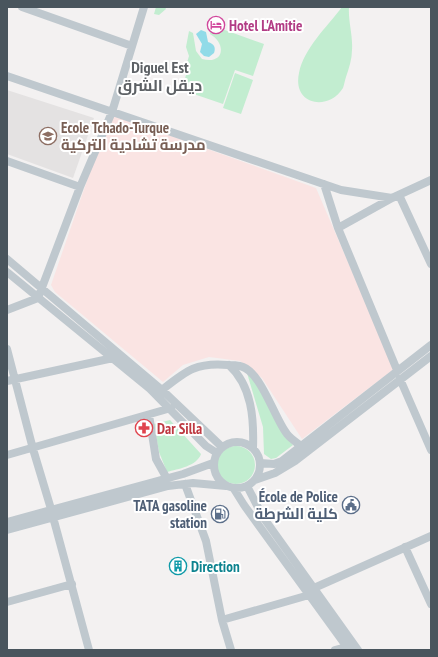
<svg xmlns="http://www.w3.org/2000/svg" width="438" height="657" font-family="'PT Sans Narrow',Cairo,sans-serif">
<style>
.education{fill:#e4e2e2}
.medical{fill:#fae4e3}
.green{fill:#c2edd0}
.water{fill:#91dbe8}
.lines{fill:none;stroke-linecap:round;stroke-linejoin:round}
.minor{stroke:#bfc8ce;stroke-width:8}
.labels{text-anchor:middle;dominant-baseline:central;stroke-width:4;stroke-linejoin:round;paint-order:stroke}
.hotel-label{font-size:15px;font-weight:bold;fill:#b23c85;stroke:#fff;text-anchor:start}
.education-label{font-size:15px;font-weight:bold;fill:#785e54;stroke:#fff;text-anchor:start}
.health-label{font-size:15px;font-weight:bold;fill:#be3a42;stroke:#fff;text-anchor:start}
.service-label{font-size:15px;font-weight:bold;fill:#4e5e75;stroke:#fff;text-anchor:end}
.culture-label{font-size:15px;font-weight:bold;fill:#0d838f;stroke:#fff;text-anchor:start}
.neighbourhood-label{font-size:16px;font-weight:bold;fill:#5d6165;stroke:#fff}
</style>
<rect width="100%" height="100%" fill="#f3f1f1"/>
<path class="education" d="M7,90L94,118L73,178L7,154Z"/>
<path class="medical" d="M110,114L316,188L394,369L302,439L262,378L240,361L209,357L183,365L163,382L55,292L51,285Z"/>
<path class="green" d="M156,7H165L166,9L159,15L154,14Z
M342,7H349C348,21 353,35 352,50C352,59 349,68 346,77C345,80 344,85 343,88C329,111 292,106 299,73C304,48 327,27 342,7Z
M211,25L264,44L253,76L235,70L223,104L182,90L187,71L185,69L189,56L186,47L189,31L193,33L196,51L202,59C224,65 227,44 210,34Z
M235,73L253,80L241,114L223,108Z
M247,373L255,380L282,433L293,445L276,458L271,459L264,454L263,427Z
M170,420L201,454C197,466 178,469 167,472L159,452L154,424Z
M217 465a19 19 0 1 1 38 0a19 19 0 1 1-38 0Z"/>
<path class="water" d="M201,30L206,32L208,42C214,44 216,47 214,53L209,57L204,56L200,52L202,44L196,34Z"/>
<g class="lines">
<path class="minor" d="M22,7L132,46
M7,76L341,190L392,198L431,180
M7,161L80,187
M324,184L338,228L397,370
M399,195L431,264
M338,228L392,198
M7,259L162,390L222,447
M7,272L150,389L206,446L217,453
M38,298L80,187L112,112L144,7
M7,310L38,298
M7,349L33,449L51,509
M229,365C252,386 254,419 253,448
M400,379L431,450
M7,381L113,358
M162,390C186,371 196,362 228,365C232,365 236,365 240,366C261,370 274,418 287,434C291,439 296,442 301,446
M149,415L156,459L166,477
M214 465a23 23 0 1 1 46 0a23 23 0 1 1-46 0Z
M7,455L171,408
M260,463L274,464L282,461L431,345
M255,480L275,473L295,461L431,356
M185,484L206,541L222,620L231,650
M247,486L263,517L358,650
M234,489L244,505L349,650
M53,517L89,650
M7,522L183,474L213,463
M7,530L168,486L193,483L226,486
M405,547L431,604
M314,588L431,536
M7,602L72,584
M222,620L309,595
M335,650L346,647"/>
</g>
<defs>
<symbol id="hotel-ring" viewBox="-11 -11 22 22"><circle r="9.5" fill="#fff" stroke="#d1479c" stroke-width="1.5"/><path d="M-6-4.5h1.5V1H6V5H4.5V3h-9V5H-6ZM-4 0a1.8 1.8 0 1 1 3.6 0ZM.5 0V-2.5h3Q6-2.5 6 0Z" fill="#d1479c"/></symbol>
<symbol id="school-ring" viewBox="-11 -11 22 22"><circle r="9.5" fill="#fff" stroke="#8d6e63" stroke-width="1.5"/><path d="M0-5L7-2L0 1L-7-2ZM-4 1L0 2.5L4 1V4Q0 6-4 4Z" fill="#8d6e63"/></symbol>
<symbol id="pharmacy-ring" viewBox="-11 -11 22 22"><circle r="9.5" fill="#fff" stroke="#e0444e" stroke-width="1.5"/><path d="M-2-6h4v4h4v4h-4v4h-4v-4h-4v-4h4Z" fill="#e0444e"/></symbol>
<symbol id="civic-ring" viewBox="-11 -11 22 22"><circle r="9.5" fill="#fff" stroke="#5c6f8a" stroke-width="1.5"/><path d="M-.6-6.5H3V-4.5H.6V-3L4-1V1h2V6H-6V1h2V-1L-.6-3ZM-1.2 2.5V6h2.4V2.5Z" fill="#5c6f8a"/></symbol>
<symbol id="fuel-ring" viewBox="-11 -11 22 22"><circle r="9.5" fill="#fff" stroke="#5c6f8a" stroke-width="1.5"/><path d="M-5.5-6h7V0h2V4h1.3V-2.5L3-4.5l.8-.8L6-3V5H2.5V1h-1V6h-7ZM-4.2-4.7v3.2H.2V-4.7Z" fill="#5c6f8a"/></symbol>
<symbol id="building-ring" viewBox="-11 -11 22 22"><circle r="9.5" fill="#fff" stroke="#0f9aa8" stroke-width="1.5"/><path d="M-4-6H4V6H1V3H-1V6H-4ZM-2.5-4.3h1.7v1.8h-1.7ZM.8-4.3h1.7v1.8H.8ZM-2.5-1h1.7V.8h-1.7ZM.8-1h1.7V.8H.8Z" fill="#0f9aa8"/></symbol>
</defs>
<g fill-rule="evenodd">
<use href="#hotel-ring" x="206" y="15" width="20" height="20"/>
<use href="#school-ring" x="38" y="126" width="20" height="20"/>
<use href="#pharmacy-ring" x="134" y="418" width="20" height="20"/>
<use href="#civic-ring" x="341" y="495" width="20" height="20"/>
<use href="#fuel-ring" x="210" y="504" width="20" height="20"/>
<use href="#building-ring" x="168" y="556" width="20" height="20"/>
</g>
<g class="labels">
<g class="hotel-label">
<text x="229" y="25">Hotel L'Amitie</text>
</g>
<g class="education-label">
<text x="61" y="127">Ecole Tchado-Turque<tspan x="61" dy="17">مدرسة تشادية التركية</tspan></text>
</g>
<g class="health-label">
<text x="157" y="428">Dar Silla</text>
</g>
<g class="service-label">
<text x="338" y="496">École de Police<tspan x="338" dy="17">كلية الشرطة</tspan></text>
<text x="207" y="505">TATA gasoline<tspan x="207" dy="17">station</tspan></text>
</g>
<g class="culture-label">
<text x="191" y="566">Direction</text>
</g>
<g class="neighbourhood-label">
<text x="160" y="67">Diguel Est<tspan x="160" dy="18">ديقل الشرق</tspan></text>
</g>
</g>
<rect width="438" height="657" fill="none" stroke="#49555d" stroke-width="16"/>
</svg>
